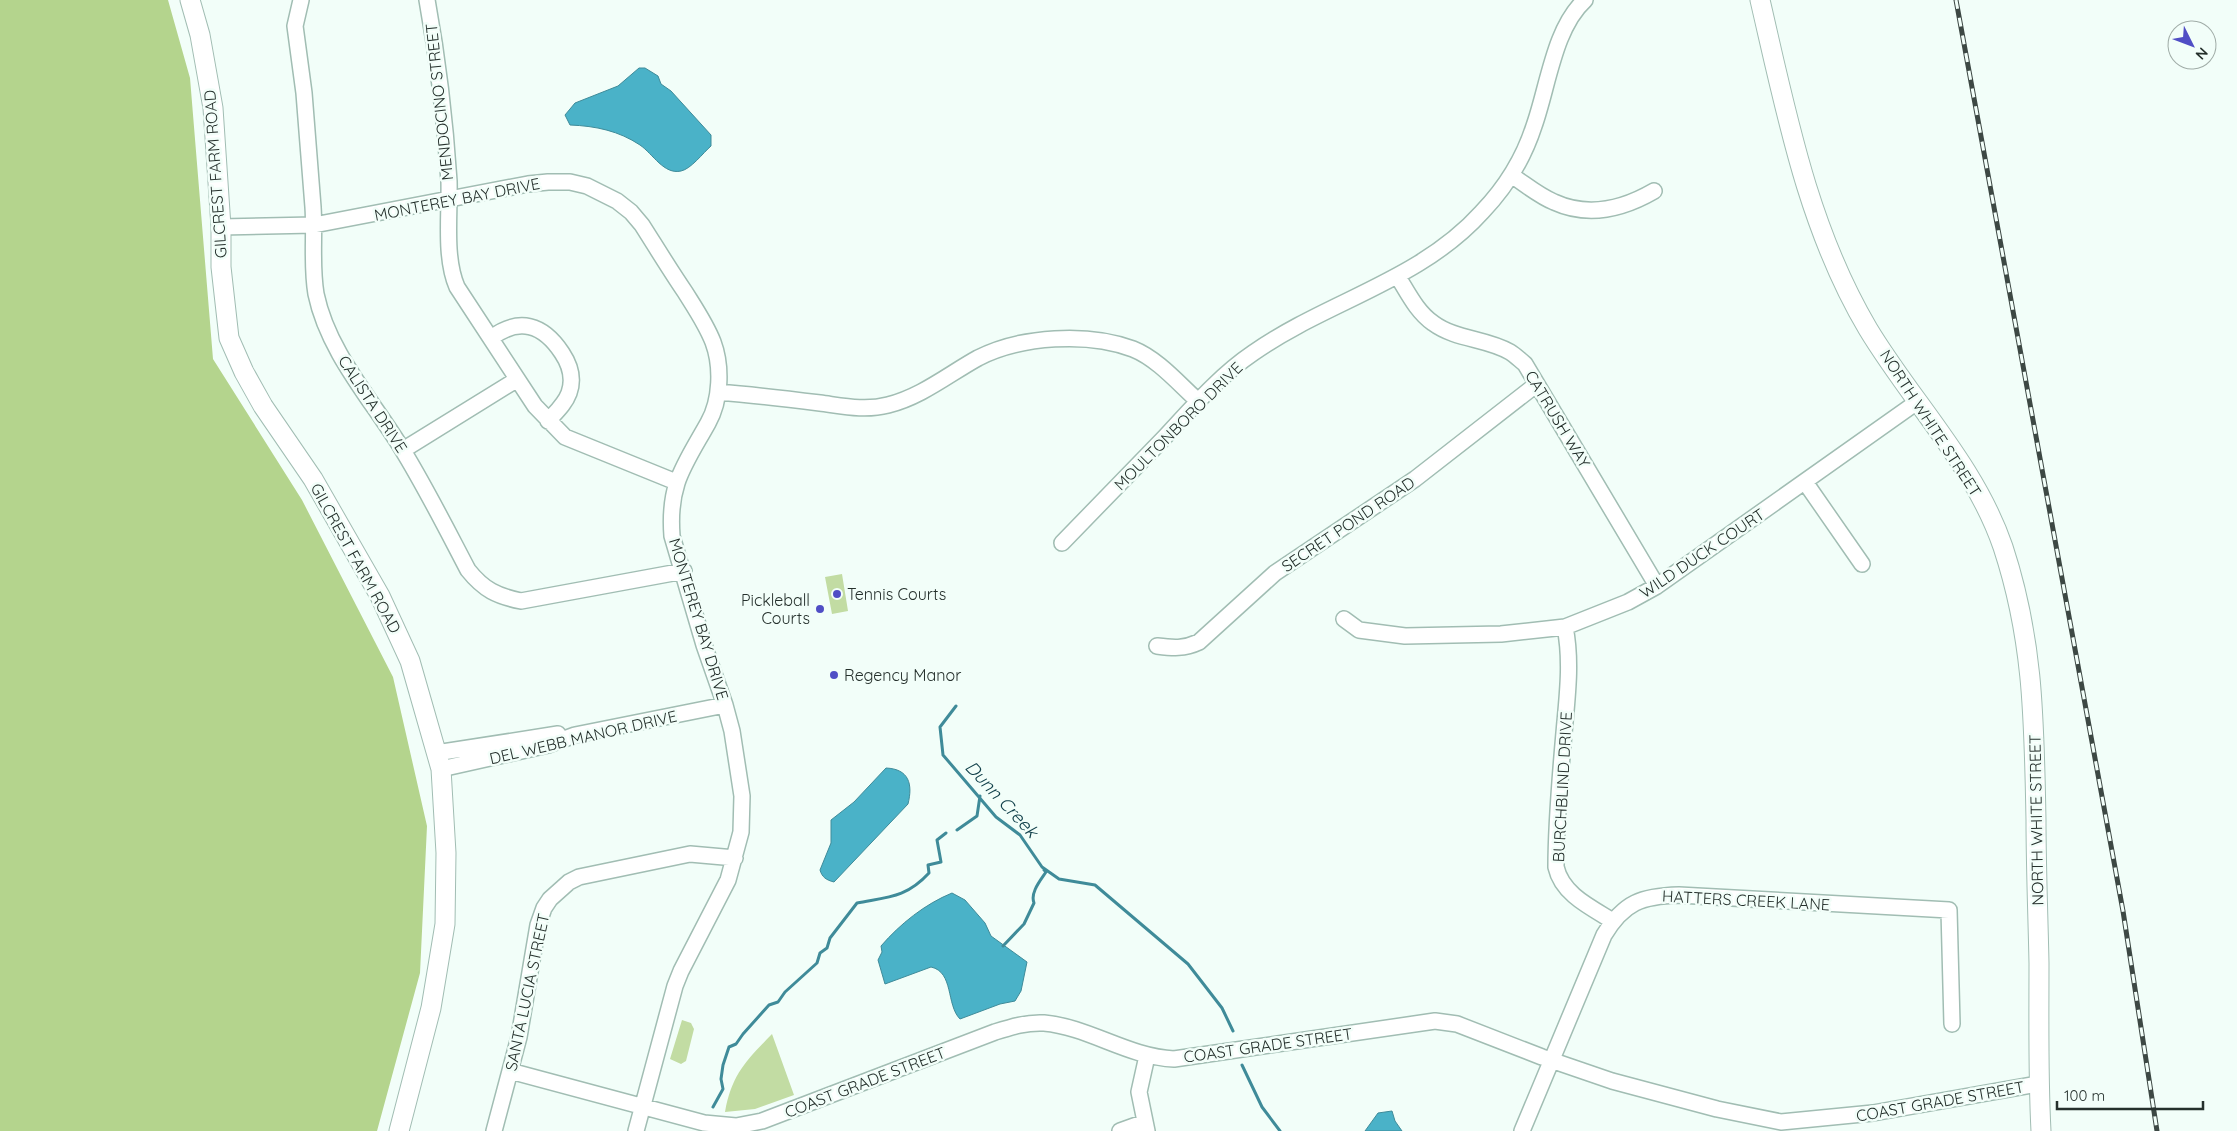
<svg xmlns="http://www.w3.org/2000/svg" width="2237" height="1131" font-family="Quicksand,sans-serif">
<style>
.green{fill:#c2dca3}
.forest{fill:#b4d48d}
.water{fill:#4ab2c8;stroke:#3f8b99}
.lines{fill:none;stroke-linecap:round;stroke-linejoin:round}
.stream{stroke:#3f8b99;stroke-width:3}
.minor-casing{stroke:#a1bdb3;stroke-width:18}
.major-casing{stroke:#a1bdb3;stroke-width:21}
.minor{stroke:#fff;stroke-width:15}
.major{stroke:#fff;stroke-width:19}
.rail-casing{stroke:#3d4844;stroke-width:5}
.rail{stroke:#f2fef9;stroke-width:3;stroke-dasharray:9;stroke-linecap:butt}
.poi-dot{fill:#504ec5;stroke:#f2fef9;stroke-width:2}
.labels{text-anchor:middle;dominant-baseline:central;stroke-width:5;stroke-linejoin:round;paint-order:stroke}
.street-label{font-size:16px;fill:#25302c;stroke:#f2fef9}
.poi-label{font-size:16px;fill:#25302c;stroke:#f2fef9;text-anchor:start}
.water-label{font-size:18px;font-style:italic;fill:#11404a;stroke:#f2fef9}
</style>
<rect width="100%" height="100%" fill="#f2fef9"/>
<path class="green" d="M842,574L848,611L832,614L825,577Z
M682,1020L691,1023L694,1029L686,1061L681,1064L670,1059Z
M772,1034L794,1095L755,1109L725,1112C732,1074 746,1061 772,1034Z"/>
<path class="forest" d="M0,0H168L190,78L213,359L302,500L393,677L427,826L420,973L377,1131H0Z"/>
<path class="water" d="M639,68H645L658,76L661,84L671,91L711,135V146C703,153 691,169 681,171C664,175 653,154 640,145C619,131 596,126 570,125L565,115L575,103L618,86Z
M886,768C909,769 913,784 908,804L834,882C826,880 822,877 820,870L831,843V820L854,802Z
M952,893L965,900L985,923L991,936L1027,962L1021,991L1015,1001L1000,1004L960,1019C946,1005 954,972 931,967L885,984L878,960L882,952L881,946C900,924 925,904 952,893Z
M1392,1111L1395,1121L1402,1131H1365L1378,1113Z"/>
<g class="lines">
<path class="stream" d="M956,706L940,727L943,755L996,817L1020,835L1042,867L1059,879L1095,885L1188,964L1222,1008L1233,1031
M957,830L977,816L980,796
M1003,946L1024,924L1034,903C1030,893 1040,881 1046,872L1044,870
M1242,1065L1262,1107L1280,1131
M713,1107L723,1089L721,1079L723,1065L729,1047L736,1044L743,1034L769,1005L778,1002L785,992L817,963L820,953L827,948L830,938L857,903C888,897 906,898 929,873L928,865L941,862L937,840L946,833"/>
<defs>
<path id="minor" d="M301,0L295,26L304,93L313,207C315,236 311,265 316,294C328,352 372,400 402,449C426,488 447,530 468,570C484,590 497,596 521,601L684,571
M427,0C438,60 445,120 449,181C450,214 444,257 457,287L535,406L565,437L676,482
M1511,175C1525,184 1539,196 1554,202C1589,218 1623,209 1654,191
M221,227L314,225L528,184L548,182H570L587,186L617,201L631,212L642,225C656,247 670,270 685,292C695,308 706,324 713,342C722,366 721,400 708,423C684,466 668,484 672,536L704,645L725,705L732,731L742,796L741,832L728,880L681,971L675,986L636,1131
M1398,277C1408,293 1417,312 1433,323C1456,340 1486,338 1510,352C1515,355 1520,360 1525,364L1657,586
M491,338C519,317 543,324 562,353C570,365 574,379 569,393C565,404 556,412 548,421
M719,392C753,395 787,399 820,403C843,406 865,411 888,405C921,397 949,374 978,358C1021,336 1088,332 1133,349C1158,359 1179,384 1198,401
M403,450L516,380
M1805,482L1862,564
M1062,543C1096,508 1129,474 1163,439C1191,409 1219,376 1253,353C1327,301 1420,281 1482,212C1505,188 1524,157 1534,126C1548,87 1554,28 1585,0
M1344,619L1359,630L1405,636L1501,634L1565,627L1628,602L1657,586L1917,402
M1565,627C1572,662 1567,698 1564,733C1560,778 1556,822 1556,867C1562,894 1590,907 1613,921
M1157,646C1173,648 1184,649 1199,642L1275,573L1415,479L1537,384
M436,753L558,734
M441,769L548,745L575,735L725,705
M1147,1056L1139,1092L1147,1131
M510,1071L704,1123L736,1126L762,1121L995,1032C1011,1027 1027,1022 1044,1023C1089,1027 1128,1057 1174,1059L1435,1021L1457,1024L1542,1057L1612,1081L1717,1109L1781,1122L1873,1113L2038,1084
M494,1131L519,1037L538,925L544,908L550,899L569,882L579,877L690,854L735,858
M1120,1131L1145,1122
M1522,1131L1604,935C1624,902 1642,896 1679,895L1949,910L1952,1024"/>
<path id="major" d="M190,0L200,35L213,108L221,227V267L229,338L244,372L263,406L313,479L380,596L410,661L441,769L446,853L445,924L431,1008L399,1131
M1760,0C1786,112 1808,228 1868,329C1912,402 1975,465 2003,547C2034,641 2034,722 2036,820C2036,867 2038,915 2039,963C2039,1019 2038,1075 2041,1131"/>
</defs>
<use href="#minor" class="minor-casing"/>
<use href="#major" class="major-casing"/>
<use href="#minor" class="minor"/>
<use href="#major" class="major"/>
<defs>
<path id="rail" d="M1956,0L2123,911L2157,1131"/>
</defs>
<use href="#rail" class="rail-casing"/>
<use href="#rail" class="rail"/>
</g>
<g class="poi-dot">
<circle cx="837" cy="594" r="5"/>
<circle cx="820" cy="609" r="5"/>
<circle cx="834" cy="675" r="5"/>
</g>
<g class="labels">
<g class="street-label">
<text transform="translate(439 102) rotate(-96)">MENDOCINO STREET</text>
<text transform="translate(215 174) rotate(-94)">GILCREST FARM ROAD</text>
<text transform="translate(457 199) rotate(-11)">MONTEREY BAY DRIVE</text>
<text transform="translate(373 404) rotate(57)">CALISTA DRIVE</text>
<text transform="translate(1558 419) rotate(59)">CATRUSH WAY</text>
<text transform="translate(1931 423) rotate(57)">NORTH WHITE STREET</text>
<text transform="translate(1178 426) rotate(-45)">MOULTONBORO DRIVE</text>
<text transform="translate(1348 524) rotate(-34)">SECRET POND ROAD</text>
<text transform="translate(1702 553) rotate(-34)">WILD DUCK COURT</text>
<text transform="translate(356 558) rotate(61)">GILCREST FARM ROAD</text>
<text transform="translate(699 619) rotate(73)">MONTEREY BAY DRIVE</text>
<text transform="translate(583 737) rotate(-13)">DEL WEBB MANOR DRIVE</text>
<text transform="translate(1562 787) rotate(-87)">BURCHBLIND DRIVE</text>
<text transform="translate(2036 820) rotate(-91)">NORTH WHITE STREET</text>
<text transform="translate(1746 900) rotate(3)">HATTERS CREEK LANE</text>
<text transform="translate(527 992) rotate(-78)">SANTA LUCIA STREET</text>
<text transform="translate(1268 1045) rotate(-8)">COAST GRADE STREET</text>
<text transform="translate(865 1082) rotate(-21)">COAST GRADE STREET</text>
<text transform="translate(1940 1101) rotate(-10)">COAST GRADE STREET</text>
</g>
<g class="poi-label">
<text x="847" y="594">Tennis Courts</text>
<text x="810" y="600" text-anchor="end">Pickleball<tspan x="810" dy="18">Courts</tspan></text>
<text x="844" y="675">Regency Manor</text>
</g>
<g class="water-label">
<text transform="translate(1002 799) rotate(47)">Dunn Creek</text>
</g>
</g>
<g transform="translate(2192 45) rotate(132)"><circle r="24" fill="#f2fef9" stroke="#a0aca7"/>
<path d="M0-4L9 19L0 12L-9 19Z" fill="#504ec5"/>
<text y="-8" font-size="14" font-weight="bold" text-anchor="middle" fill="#25302c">N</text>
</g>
<path d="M2057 1101v8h146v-8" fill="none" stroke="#25302c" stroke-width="2.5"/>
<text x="2064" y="1101" font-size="15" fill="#25302c" stroke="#f2fef9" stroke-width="4" paint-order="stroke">100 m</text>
</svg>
